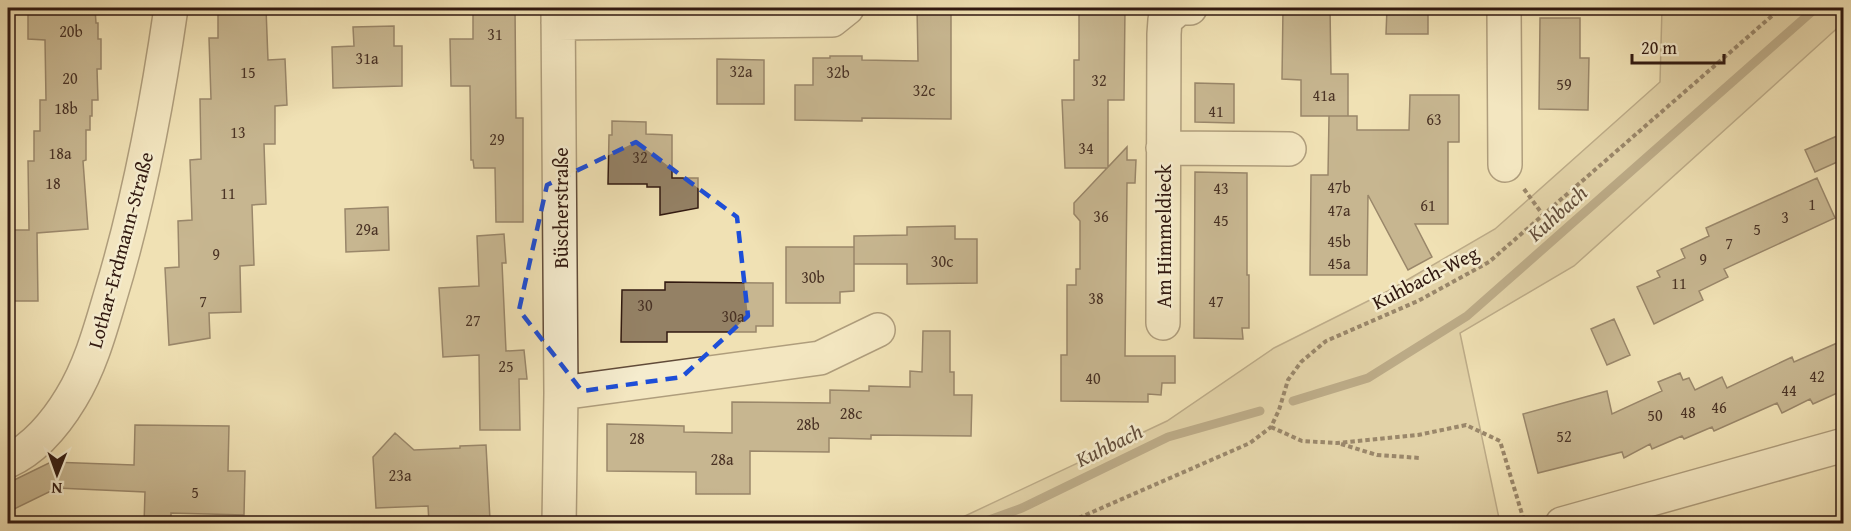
<svg xmlns="http://www.w3.org/2000/svg" width="1851" height="531" font-family="'Gentium Book Plus',serif">
<style>
.green{fill:#d0bf98;stroke:#806c54;stroke-width:1.5}
.lines{fill:none;stroke-linecap:round;stroke-linejoin:round}
.stream{stroke:#7d6851;stroke-width:9}
.building{fill:#948165;stroke:#311910;stroke-width:1.5}
.minor-casing{stroke:#614b39;stroke-width:36}
.path{stroke:#311910;stroke-width:4;stroke-dasharray:4.5 3;stroke-linecap:butt}
.minor{stroke:#f5ecce;stroke-width:33}
.marked{fill:none;stroke:#1d4ed8;stroke-width:4.5;stroke-dasharray:12 8;stroke-linejoin:round}
.labels{text-anchor:middle;dominant-baseline:central;stroke-width:5;stroke-linejoin:round;paint-order:stroke}
.number-label{font-size:16px;fill:#4a3325}
.street-label{font-size:20px;fill:#311910;stroke:#f5ecce}
.water-label{font-size:21px;font-style:italic;fill:#634e3b;stroke:#f5ecce}
</style>
<rect width="100%" height="100%" fill="#f0e1b4"/>
<filter id="stains"><feTurbulence type="fractalNoise" baseFrequency=".00333" numOctaves="4"/><feColorMatrix values="0 0 0 0 .2 0 0 0 0 .09 0 0 0 0 .02 0 0 0 .5 -.17"/></filter>
<radialGradient id="worn" r=".72"><stop offset=".6" stop-color="#630" stop-opacity="0"/><stop offset="1" stop-color="#630" stop-opacity=".3"/></radialGradient>
<path class="green" d="M1662,8H1843V23L1574,266L1460,333L1500,523H950L1167,421L1274,348L1388,291L1495,229L1660,82Z"/>
<g class="lines">
<path class="stream" d="M1293,401L1368,378L1467,316L1816,8
M978,524L1022,508L1168,437L1260,411"/>
</g>
<path class="building" d="M54,8H95L96,23H98V39H101V69H97L98,100H92V116H90V130H86V160L83,161L88,229L37,233L38,301H8V230H29L28,161H34V131H40V100H46L45,40L28,39V10Z
M218,8H266L268,60L285,59L287,105L275,106V144H264L266,204L252,205L254,265L240,266L241,312L209,313L210,338L169,345L165,268L179,267L178,221L192,220L190,160L201,159L200,99H211L209,38H218Z
M473,8H515L516,118H523V222H496L495,168H474L473,160H471L470,86H451L450,39H473Z
M917,8H951V119L862,118V121L795,120V85H813V58H830V56H862V60L918,61Z
M1079,8H1125L1124,100H1108V167L1127,147V160H1136L1135,183H1127L1125,356H1175V383H1162L1161,395L1148,394V402L1061,401V355H1067V285H1076V269H1080V221L1074,214V203L1107,168H1065L1062,100H1074V60H1079Z
M1283,8H1330L1331,74H1348V116H1301V80L1282,79Z
M1387,8H1428V34H1386Z
M1540,18H1580V58H1589L1588,110L1539,109Z
M394,26V46H402V86L333,88L332,47L354,46L353,27Z
M717,59L764,60V104H717Z
M1195,83L1234,84V123L1195,122Z
M1410,95H1459V142H1448V224H1415L1432,257L1408,270L1368,195L1367,275H1310L1311,175H1328L1329,116H1357V130H1409Z
M612,121L646,122V134L672,135V178H698V208L660,215V187H647V184H608L609,135H612Z
M1844,133V159L1815,172L1805,150Z
M1195,172L1247,173V275H1249V328H1242L1243,339L1194,338Z
M1817,178L1835,218L1724,269L1728,277L1699,291L1703,300L1654,324L1637,287L1660,277L1657,271L1685,258L1681,249L1709,236L1706,228Z
M388,207L389,250L346,252L345,209Z
M955,226V239H977V283L907,284V264H854V236L907,235V227Z
M504,234L506,263H502L506,351L524,350L527,379H519L520,430H480L479,355L443,357L439,288L479,286L477,236Z
M786,247H854V291L840,292V303H786Z
M665,282L773,283V326H756V332H667V342H621L622,290H665Z
M1614,319L1630,355L1607,365L1591,329Z
M923,331H950V372H954V395H972L971,436L871,435V439L829,438V452L750,451V494H696V472L607,471V424L684,426V432L732,433V402L830,403V390L869,391V386L910,387V371L922,372Z
M1844,340V390L1813,404L1810,399L1782,413L1777,403L1714,431L1712,427L1684,439L1682,436L1652,449L1650,444L1624,458L1622,452L1538,473L1523,414L1607,391L1612,414L1662,391L1658,382L1680,373L1683,380L1689,378L1695,390L1722,377L1727,388L1792,357L1794,362Z
M135,425L229,426L228,471H245L244,515L171,513V524H144L145,492L57,488L8,512V483L51,462L134,465Z
M395,433L414,450L460,448V446L486,445L490,520L464,521V523H429L428,506L376,508L373,457Z"/>
<g class="lines">
<defs>
<path id="minor" d="M558,8L561,393L559,524
M1504,8L1505,165
M558,23L832,20L847,8
M1163,148L1289,149
M1163,323L1164,34L1165,20L1179,8H1190
M561,393L820,358L878,330
M8,461C34,449 56,423 71,398C90,367 100,331 110,297C139,202 157,105 171,8
M1562,524L1844,445"/>
</defs>
<use href="#minor" class="minor-casing"/>
<path class="path" d="M1524,189L1543,215
M1271,427L1302,441L1337,443L1418,435L1466,425L1500,441L1525,524
M1341,444L1377,455L1420,458
M1065,524L1250,443L1271,427L1279,410L1288,380L1301,362L1326,341L1418,301L1489,262L1781,8"/>
<use href="#minor" class="minor"/>
</g>
<path d="M0 0H1851V531H0ZM636,142L737,217L748,316L682,377L582,391L519,310L547,185Z" fill="#f0e1b4" fill-opacity=".55" fill-rule="evenodd"/>
<path class="marked" d="M636,142L737,217L748,316L682,377L582,391L519,310L547,185Z"/>
<g class="labels">
<g class="number-label">
<text x="71" y="31">20b</text>
<text x="495" y="34">31</text>
<text x="367" y="58">31a</text>
<text x="741" y="71">32a</text>
<text x="248" y="72">15</text>
<text x="838" y="72">32b</text>
<text x="70" y="78">20</text>
<text x="1099" y="80">32</text>
<text x="1564" y="84">59</text>
<text x="924" y="90">32c</text>
<text x="1324" y="95">41a</text>
<text x="66" y="108">18b</text>
<text x="1216" y="111">41</text>
<text x="1434" y="119">63</text>
<text x="238" y="132">13</text>
<text x="497" y="139">29</text>
<text x="1086" y="148">34</text>
<text x="60" y="153">18a</text>
<text x="640" y="157">32</text>
<text x="53" y="183">18</text>
<text x="1339" y="187">47b</text>
<text x="1221" y="188">43</text>
<text x="228" y="193">11</text>
<text x="1812" y="204">1</text>
<text x="1428" y="205">61</text>
<text x="1339" y="210">47a</text>
<text x="1101" y="216">36</text>
<text x="1785" y="217">3</text>
<text x="1221" y="220">45</text>
<text x="367" y="229">29a</text>
<text x="1757" y="229">5</text>
<text x="1339" y="241">45b</text>
<text x="1729" y="243">7</text>
<text x="216" y="254">9</text>
<text x="1703" y="259">9</text>
<text x="942" y="261">30c</text>
<text x="1339" y="263">45a</text>
<text x="813" y="277">30b</text>
<text x="1679" y="283">11</text>
<text x="1096" y="298">38</text>
<text x="203" y="301">7</text>
<text x="1216" y="301">47</text>
<text x="645" y="305">30</text>
<text x="733" y="316">30a</text>
<text x="473" y="320">27</text>
<text x="506" y="366">25</text>
<text x="1817" y="376">42</text>
<text x="1093" y="378">40</text>
<text x="1789" y="390">44</text>
<text x="1719" y="407">46</text>
<text x="1688" y="412">48</text>
<text x="851" y="413">28c</text>
<text x="1655" y="415">50</text>
<text x="808" y="424">28b</text>
<text x="1564" y="436">52</text>
<text x="637" y="438">28</text>
<text x="722" y="459">28a</text>
<text x="400" y="475">23a</text>
<text x="195" y="492">5</text>
</g>
<g class="street-label">
<text transform="translate(560 208) rotate(-90)">Büscherstraße</text>
<text transform="translate(1163 236) rotate(-90)">Am Himmeldieck</text>
<text transform="translate(120 250) rotate(-75)">Lothar-Erdmann-Straße</text>
<text transform="translate(1425 277) rotate(-27)">Kuhbach-Weg</text>
</g>
<g class="water-label">
<text transform="translate(1557 213) rotate(-42)">Kuhbach</text>
<text transform="translate(1109 445) rotate(-26)">Kuhbach</text>
</g>
</g>
<rect width="1851" height="531" fill="none" stroke="#f0e1b4" stroke-width="30"/>
<rect x="9" y="9" width="1833" height="513" fill="none" stroke="#311910" stroke-width="3"/>
<rect x="15" y="15" width="1821" height="501" fill="none" stroke="#311910" stroke-width="1.5"/>
<g transform="translate(57 474) rotate(181)" stroke="#f5ecce" stroke-width="4.5" paint-order="stroke">
<path d="M0-4.5L10 22L0 15L-10 22Z" fill="#311910"/>
<text y="-9" font-size="16" font-weight="bold" text-anchor="middle" fill="#311910">N</text>
</g>
<path d="M1632 54v9h92v-9" fill="none" stroke="#311910" stroke-width="3"/>
<text x="1641" y="54" font-size="18" fill="#311910" stroke="#f5ecce" stroke-width="4.5" paint-order="stroke">20 m</text>
<rect width="100%" height="100%" filter="url(#stains)"/>
<rect width="100%" height="100%" fill="url(#worn)"/>
</svg>
